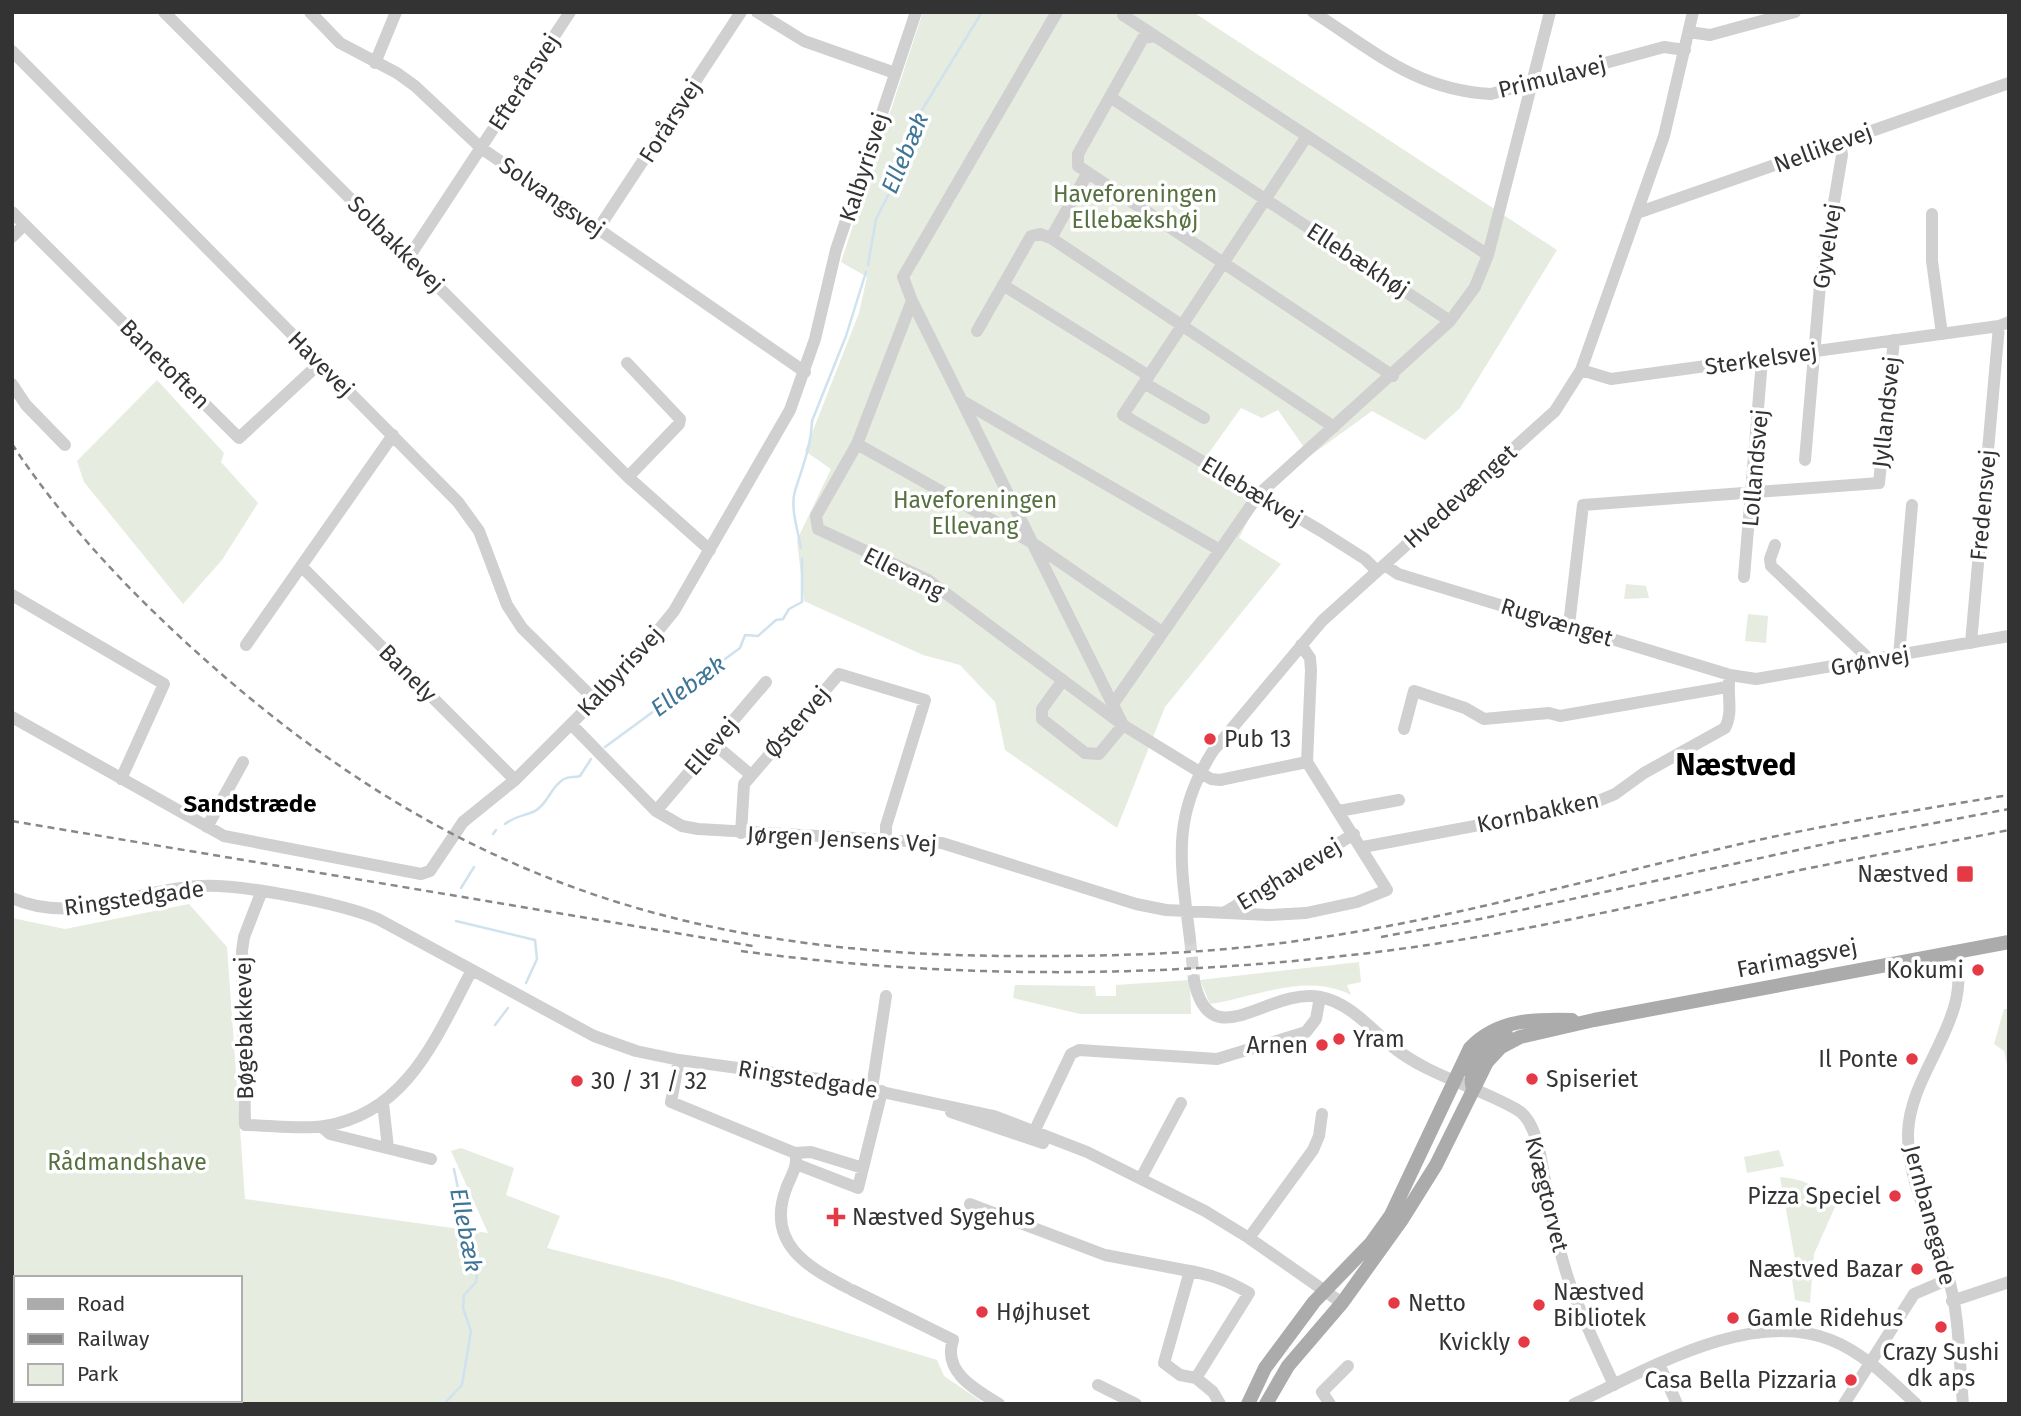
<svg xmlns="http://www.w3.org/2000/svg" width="2021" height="1416" font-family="'Fira Sans',sans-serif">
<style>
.green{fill:#e6ecdf;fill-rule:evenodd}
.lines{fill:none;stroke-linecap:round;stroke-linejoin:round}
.stream{stroke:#cfe2ee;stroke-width:2.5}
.minor-tunnel{stroke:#d6d6d6;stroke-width:12;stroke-dasharray:12 6;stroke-linecap:butt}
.minor{stroke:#d0d0d0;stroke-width:12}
.major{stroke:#ababab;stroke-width:14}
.rail{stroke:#888;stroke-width:2.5;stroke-dasharray:7 5;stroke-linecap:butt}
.poi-dot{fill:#e63946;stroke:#fff;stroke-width:2.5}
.labels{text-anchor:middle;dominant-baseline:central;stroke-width:7;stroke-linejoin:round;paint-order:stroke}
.street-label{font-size:23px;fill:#333;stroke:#fff}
.park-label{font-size:23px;fill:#56703f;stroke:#fff}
.poi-label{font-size:23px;fill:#333;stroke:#fff;text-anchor:start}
.water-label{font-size:24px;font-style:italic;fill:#3f7597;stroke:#fff}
.neighbourhood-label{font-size:24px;font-weight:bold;fill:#000;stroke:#fff}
.district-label{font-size:30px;font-weight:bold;fill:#000;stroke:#fff}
</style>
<rect width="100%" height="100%" fill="#fff"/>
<path class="green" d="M923,12H1193L1557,250L1460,408L1425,440L1372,411L1310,456L1278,410L1262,418L1241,408L1198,468L1259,499L1239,538L1281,564L1165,707L1117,828L1005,750L995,702L960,665L923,655L804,601L797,540L831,469L805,451L859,313L867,277L841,262Z
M157,380L224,453L221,462L258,503L222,560L183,604L84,482L77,461Z
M1626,584L1646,586L1649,598L1624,599Z
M1748,614L1768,616L1766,643L1745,641Z
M189,904L227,947L245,1199L488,1233L451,1151L461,1148L514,1168L506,1195L560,1216L547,1248L669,1279L937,1360L944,1376L985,1404H12V918L65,929ZM16,1278H240V1400H16Z
M1359,962L1361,982L1347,985L1351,995C1306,972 1256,997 1210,1004L1200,980Z
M1190,980L1191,1014H1080L1013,998L1015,985L1095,986L1096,996H1116V985Z
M2004,1009H2009V1074L2004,1051L1994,1044Z
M1779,1150L1784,1166L1747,1173L1744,1157Z
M1780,1177C1805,1179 1820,1187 1835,1207L1814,1254L1810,1303L1795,1300L1791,1272L1795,1259Z"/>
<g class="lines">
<path class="stream" d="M868,265L876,219L898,176L914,123L982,12
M801,548C798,531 790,507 795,491C802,468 811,447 812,421L846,336L866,272
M605,747L740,648L745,635L758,636L776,620L783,619L789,609L802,602V559
M505,824C515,816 524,816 535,811C549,803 550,787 564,779C570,776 574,778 580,776L591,759
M493,834L496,830
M461,888L474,867
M456,921L535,940L537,959L526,983
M495,1025L508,1008
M444,1404L462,1385L471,1331L463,1308L464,1295L476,1282L477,1272L468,1258L469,1242L454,1169"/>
<path class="minor-tunnel" d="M1190,939L1194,980"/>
<path class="minor" d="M164,12L628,477L710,550
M310,12L340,43L397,73L415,86L481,148L805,372
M757,12L804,41L895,73
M1057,12L903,277L912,301L1123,725L1099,754L1085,753L1042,719V709L1063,680
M1313,12C1374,51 1416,90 1491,94L1664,47L1685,50
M1123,15L1488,255
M1689,32L1710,35L1795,12
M1155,36L1143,38L1078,154V166L1393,376
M12,51L458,502L479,531L507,605L522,628L595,700
M375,63L396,12
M1110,97L1450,321
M1307,136L1123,415L1321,531L1365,559L1377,571
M12,212L239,438L320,363
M1637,213L2009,83
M1932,214V261L1942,334
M598,229L741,12
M12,237L24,225
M1051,238L1087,174
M409,257L570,12
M1003,285L1149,376
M912,301L857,444L816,516L818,529L928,580L1123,725L1211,779L1220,780L1307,762
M977,331L1031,236L1040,234L1051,238L1334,427
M627,363L680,419L679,424L628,477
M1581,370L1611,379L1999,326L2009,322
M1144,383L1204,418
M12,384L26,405L65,445
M964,402L1218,549
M857,444L1031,542L1162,632
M1805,460L1820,285L1842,155L1840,142
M1775,545L1770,559L1771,566L1865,655L1866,662
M1385,565L1398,574L1730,675L1756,679L2009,636
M301,566L515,780
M1744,577L1762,360
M12,595L164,684L121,779
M1569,625L1583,505L1879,483L1894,340
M1971,643L1999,326
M246,645L393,435
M1899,656L1912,505
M1113,704L1259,494L1450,321L1475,287L1488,255L1550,12
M12,717L224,836L421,874L430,871L463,822L515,780L595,700L635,659L674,611L790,410L815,339L836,250L916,12
M571,724L656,811L682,826L698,829L942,843L1136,904L1166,910L1268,915L1306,913L1357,902L1387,890L1307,762L1311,670L1310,658L1301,645
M1404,729L1414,691L1465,708L1484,719L1549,713L1560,716L1727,687
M713,743L751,775
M656,811L766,682
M1339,811L1399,800
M207,827L243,762
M741,833L744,784L839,674L925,700L886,826V839
M1363,847L1591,804L1615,794L1644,773L1725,728C1734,712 1726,692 1730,675
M261,893L244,937L242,951L245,1125C271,1125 300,1130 325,1126C408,1113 437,1035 472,970
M12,898C75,926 136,889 201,886C241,884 341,903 378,919L594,1036L636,1051L679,1060L826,1080L994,1116L1087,1152L1205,1211L1249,1238L1342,1303
M1224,913L1354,834
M1190,939C1181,865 1170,818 1213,751L1322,621L1555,411L1581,370L1664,136L1693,12
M1954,951C1976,1017 1910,1069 1908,1133C1907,1182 1935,1231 1948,1276C1960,1316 1959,1363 1963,1404
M1194,980C1210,1059 1268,987 1320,997C1349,1002 1371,1029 1393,1047C1429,1076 1476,1086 1516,1109C1533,1118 1539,1146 1542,1164C1549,1203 1556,1241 1568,1278C1580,1314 1598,1350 1614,1385
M679,1060L671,1102L795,1153C799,1166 790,1177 786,1189C766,1243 807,1267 848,1288
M872,1088L886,996
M383,1103L388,1148
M951,1112L1043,1143
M322,1127L330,1134L431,1159
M1034,1132L1071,1054L1079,1050L1217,1059L1306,1032L1316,1019L1320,997
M795,1153L811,1152L863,1168
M796,1164L858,1188L882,1091
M1141,1178L1181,1103
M970,1204L1105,1255L1184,1270C1209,1274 1227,1280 1249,1293L1196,1378L1180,1375L1164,1363L1190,1271
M1249,1238L1313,1150L1319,1136L1322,1114
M852,1290L953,1340C942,1372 976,1390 999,1404
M1952,1301L2009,1282
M1659,1364L1677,1404
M1196,1378L1213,1392L1220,1404
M1098,1385L1136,1404
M1330,1404L1322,1392L1348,1366
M1574,1404C1645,1371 1751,1307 1831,1340C1864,1353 1890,1380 1916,1404
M1844,1404L1914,1294L1949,1279"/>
<path class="major" d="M1473,1089C1466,1063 1485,1046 1506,1034
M1248,1404L1265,1368L1314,1302L1371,1243L1391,1215L1470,1048C1498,1019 1534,1019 1572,1020
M1266,1404L1288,1366L1342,1303L1401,1221L1436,1165L1487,1062L1501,1047L1520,1037L1594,1020L2009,942"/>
<path class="rail" d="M12,444C70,532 147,610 226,678C474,891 714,958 1036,956C1128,956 1219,953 1310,939C1458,918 1604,875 1749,842C1835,823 1922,809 2009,795
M12,821L753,946
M1381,937L1480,919L1839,841L2009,809
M741,951C952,980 1166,978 1377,952C1520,934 1660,900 1800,870C1869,856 1939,844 2009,830"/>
</g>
<g class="poi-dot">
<circle cx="1210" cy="739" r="7"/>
<rect x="1956" y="865" width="18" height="18" rx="3.5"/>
<circle cx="1978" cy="970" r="7"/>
<circle cx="1339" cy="1039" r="7"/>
<circle cx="1322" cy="1045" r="7"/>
<circle cx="1912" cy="1059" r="7"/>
<circle cx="1532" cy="1079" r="7"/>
<circle cx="577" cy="1081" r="7"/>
<circle cx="1895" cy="1196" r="7"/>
<path d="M832.5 1206.5h7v7h7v7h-7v7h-7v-7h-7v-7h7z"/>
<circle cx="1917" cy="1269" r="7"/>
<circle cx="1394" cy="1303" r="7"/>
<circle cx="1539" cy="1305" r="7"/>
<circle cx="982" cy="1312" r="7"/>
<circle cx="1733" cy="1318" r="7"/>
<circle cx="1941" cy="1327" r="7"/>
<circle cx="1524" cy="1342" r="7"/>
<circle cx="1851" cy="1380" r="7"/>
</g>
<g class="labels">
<g class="street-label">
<text transform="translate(1552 77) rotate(-14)">Primulavej</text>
<text transform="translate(524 82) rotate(-57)">Efterårsvej</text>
<text transform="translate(670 121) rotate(-57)">Forårsvej</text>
<text transform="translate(1823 148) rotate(-20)">Nellikevej</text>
<text transform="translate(864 167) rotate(-72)">Kalbyrisvej</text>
<text transform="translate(552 197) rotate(35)">Solvangsvej</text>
<text transform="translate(396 244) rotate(45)">Solbakkevej</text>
<text transform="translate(1827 246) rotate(-81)">Gyvelvej</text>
<text transform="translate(1358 260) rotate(33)">Ellebækhøj</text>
<text transform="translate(1761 359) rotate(-8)">Sterkelsvej</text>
<text transform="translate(165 364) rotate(45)">Banetoften</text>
<text transform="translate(321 364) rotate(45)">Havevej</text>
<text transform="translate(1886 412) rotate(-84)">Jyllandsvej</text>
<text transform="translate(1755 468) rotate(-85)">Lollandsvej</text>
<text transform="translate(1252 491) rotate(31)">Ellebækvej</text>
<text transform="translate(1460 496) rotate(-42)">Hvedevænget</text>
<text transform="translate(1983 505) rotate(-85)">Fredensvej</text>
<text transform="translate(904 573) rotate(27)">Ellevang</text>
<text transform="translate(1557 622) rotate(17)">Rugvænget</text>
<text transform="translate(1870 661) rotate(-10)">Grønvej</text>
<text transform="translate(620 671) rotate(-47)">Kalbyrisvej</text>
<text transform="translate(408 673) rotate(45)">Banely</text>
<text transform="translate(797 722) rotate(-49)">Østervej</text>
<text transform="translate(711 746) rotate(-49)">Ellevej</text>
<text transform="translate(1538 812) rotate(-12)">Kornbakken</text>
<text transform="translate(842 839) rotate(3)">Jørgen Jensens Vej</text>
<text transform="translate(1289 874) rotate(-31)">Enghavevej</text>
<text transform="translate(134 898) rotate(-8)">Ringstedgade</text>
<text transform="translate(1797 958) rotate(-11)">Farimagsvej</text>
<text transform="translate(244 1028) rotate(-91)">Bøgebakkevej</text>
<text transform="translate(808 1079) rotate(9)">Ringstedgade</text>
<text transform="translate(1547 1194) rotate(76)">Kvægtorvet</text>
<text transform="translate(1930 1215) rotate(75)">Jernbanegade</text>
</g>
<g class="park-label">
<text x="1135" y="194">Haveforeningen<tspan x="1135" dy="26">Ellebækshøj</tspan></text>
<text x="975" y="500">Haveforeningen<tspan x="975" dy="26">Ellevang</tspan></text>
<text x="127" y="1162">Rådmandshave</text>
</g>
<g class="poi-label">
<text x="1224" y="739">Pub 13</text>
<text x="1949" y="874" text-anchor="end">Næstved</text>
<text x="1964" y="970" text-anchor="end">Kokumi</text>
<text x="1353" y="1039">Yram</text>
<text x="1308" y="1045" text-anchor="end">Arnen</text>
<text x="1898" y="1059" text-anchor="end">Il Ponte</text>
<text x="1546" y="1079">Spiseriet</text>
<text x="591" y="1081">30 / 31 / 32</text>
<text x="1881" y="1196" text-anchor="end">Pizza Speciel</text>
<text x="852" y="1217">Næstved Sygehus</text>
<text x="1903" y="1269" text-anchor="end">Næstved Bazar</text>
<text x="1553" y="1292">Næstved<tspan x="1553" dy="26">Bibliotek</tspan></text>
<text x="1408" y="1303">Netto</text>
<text x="996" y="1312">Højhuset</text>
<text x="1747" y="1318">Gamle Ridehus</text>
<text x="1510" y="1342" text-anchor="end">Kvickly</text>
<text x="1941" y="1352" text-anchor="middle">Crazy Sushi<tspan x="1941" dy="26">dk aps</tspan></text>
<text x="1837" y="1380" text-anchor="end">Casa Bella Pizzaria</text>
</g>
<g class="water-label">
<text transform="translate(905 153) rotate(-67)">Ellebæk</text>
<text transform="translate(688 686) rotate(-36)">Ellebæk</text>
<text transform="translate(466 1230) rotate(79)">Ellebæk</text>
</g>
<g class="neighbourhood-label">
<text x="250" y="804">Sandstræde</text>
</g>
<g class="district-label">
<text x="1736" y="765">Næstved</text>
</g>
</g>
<rect width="2021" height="1416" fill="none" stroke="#333333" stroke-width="28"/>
<rect x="14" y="1276" width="228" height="126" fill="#ffffff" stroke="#adadad" stroke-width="2"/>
<rect x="28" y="1299" width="35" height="10" fill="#ababab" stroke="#adadad" stroke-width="2"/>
<text x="77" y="1311" font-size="21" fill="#333333">Road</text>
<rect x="28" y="1334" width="35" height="10" fill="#888888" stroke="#adadad" stroke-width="2"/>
<text x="77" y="1346" font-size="21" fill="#333333">Railway</text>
<rect x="28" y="1364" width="35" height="21" fill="#e6ecdf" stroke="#adadad" stroke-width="2"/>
<text x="77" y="1381" font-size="21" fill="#333333">Park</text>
</svg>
